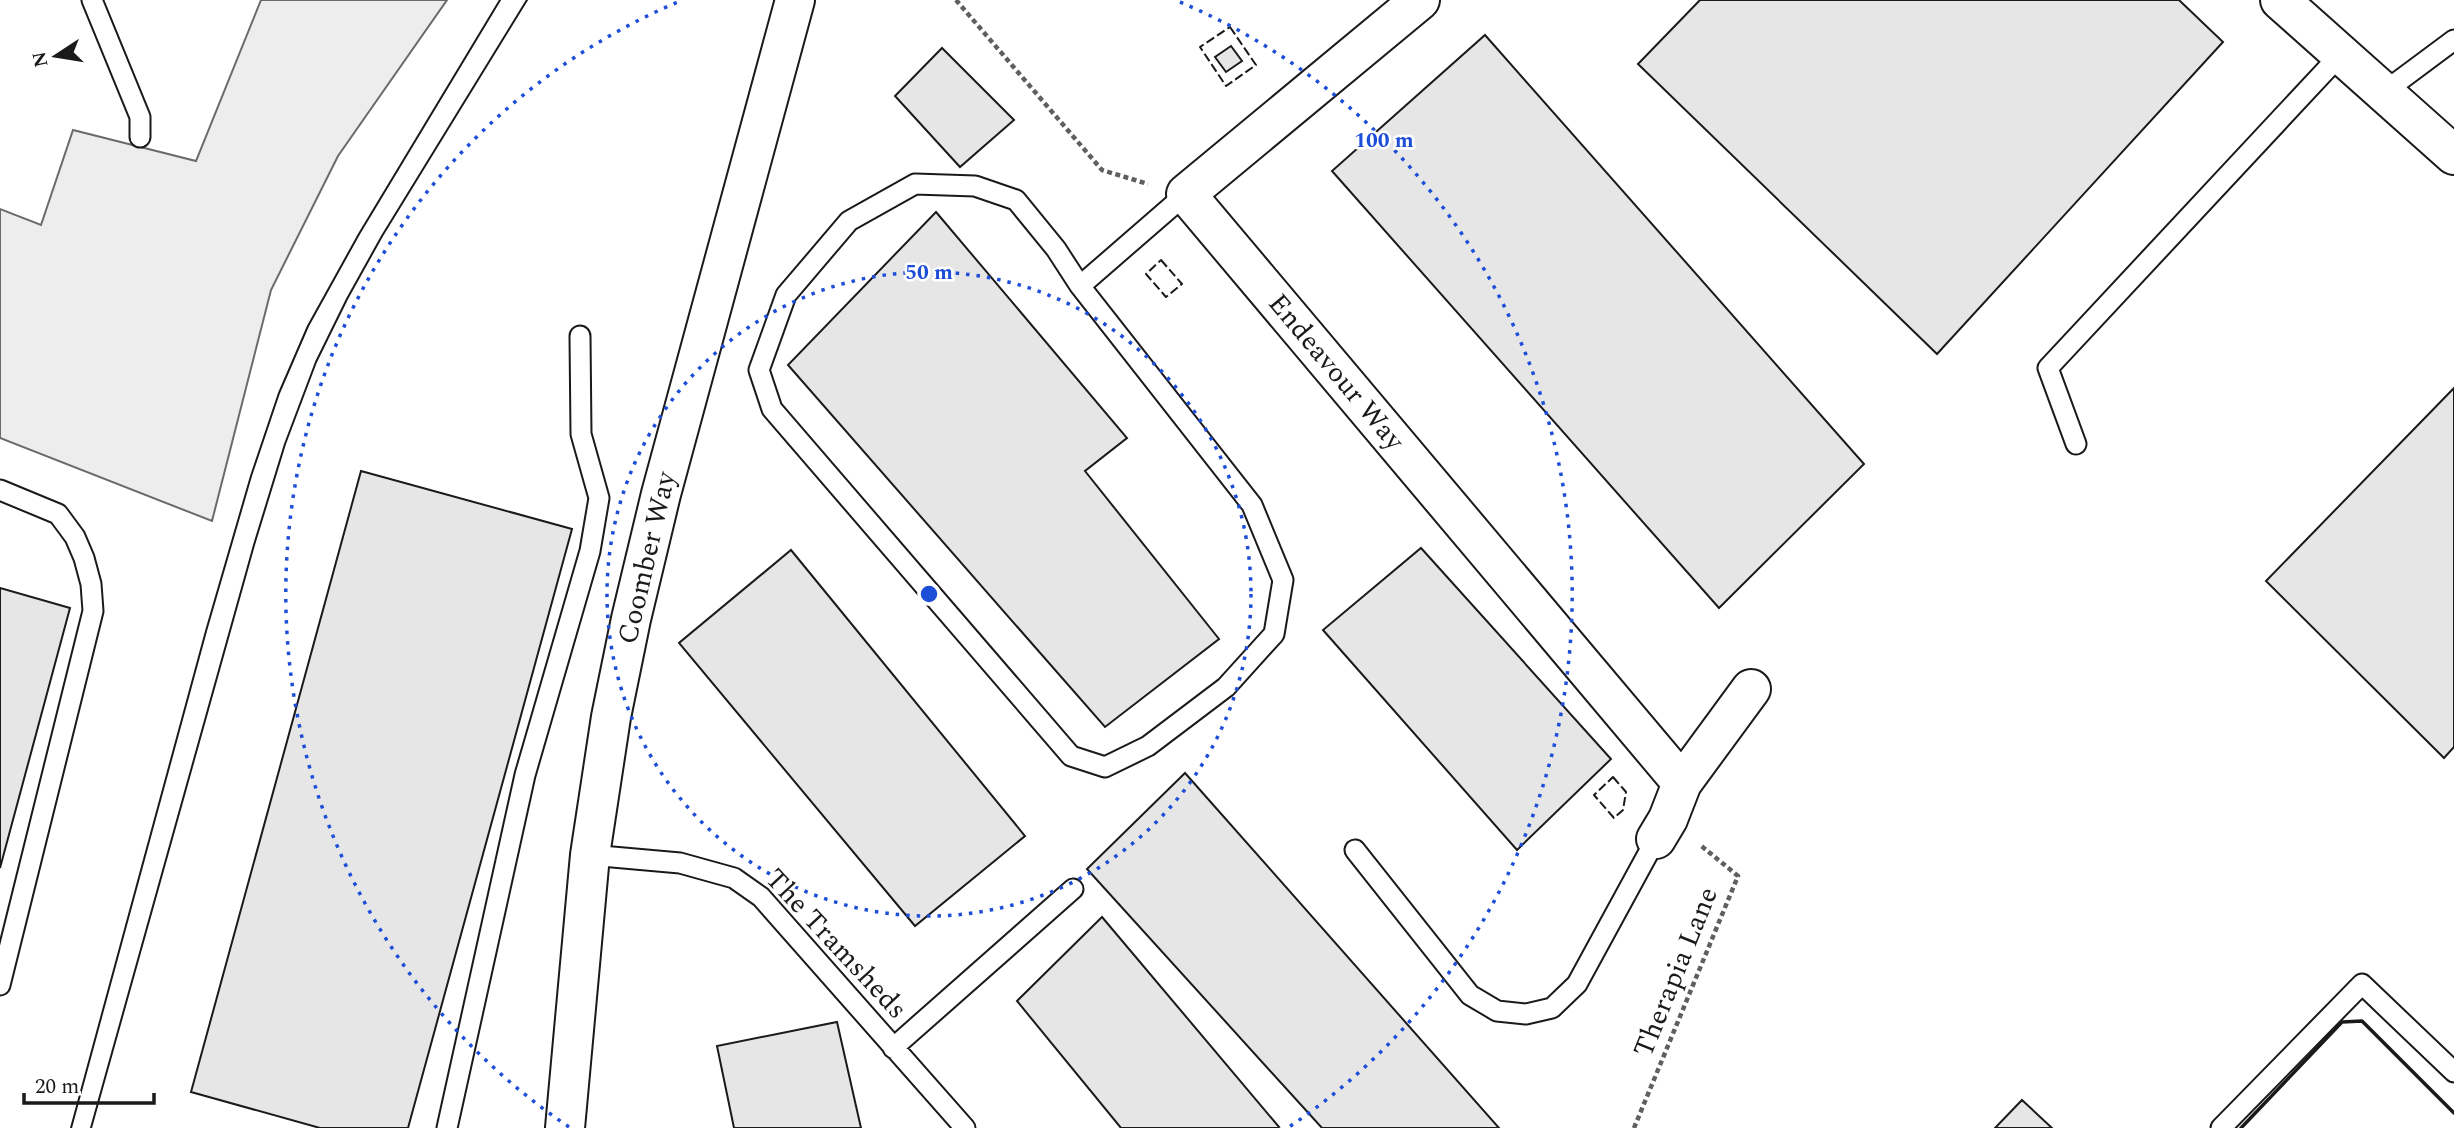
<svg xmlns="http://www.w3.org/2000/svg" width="2454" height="1128" font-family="Spectral,serif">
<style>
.built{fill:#ededed;stroke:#6a6a6a;stroke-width:2}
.building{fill:#e6e6e6;stroke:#1a1a1a;stroke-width:2}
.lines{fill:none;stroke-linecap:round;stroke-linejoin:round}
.service-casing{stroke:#1a1a1a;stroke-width:23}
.minor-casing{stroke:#1a1a1a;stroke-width:42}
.tertiary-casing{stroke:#1a1a1a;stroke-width:42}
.path{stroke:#5f5f5f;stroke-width:4.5;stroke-dasharray:5 3.5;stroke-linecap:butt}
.service{stroke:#fff;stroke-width:19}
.minor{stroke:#fff;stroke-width:38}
.tertiary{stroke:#fff;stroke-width:38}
.tram{stroke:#1a1a1a;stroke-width:2}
.fence{stroke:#1a1a1a;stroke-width:2;stroke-dasharray:9 3.5;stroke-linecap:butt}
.wall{stroke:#1a1a1a;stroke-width:3.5}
.ring{fill:none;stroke:#1d4ed8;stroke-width:3.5;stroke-dasharray:3.5 7}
.labels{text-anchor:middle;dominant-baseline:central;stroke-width:5;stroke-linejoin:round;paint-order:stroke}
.street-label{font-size:28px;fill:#1a1a1a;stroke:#fff}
.centre{fill:#1d4ed8;stroke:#fff;stroke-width:3.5}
.ring-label{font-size:21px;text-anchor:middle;font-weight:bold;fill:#1d4ed8;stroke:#fff;stroke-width:5;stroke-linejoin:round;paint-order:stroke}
</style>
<rect width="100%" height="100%" fill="#fff"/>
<path class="built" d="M261,0H447L338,156L271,290L212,521L0,438V209L41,225L73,130L196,161Z"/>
<path class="building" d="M1700,0H2179L2223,42L1937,354L1638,64Z
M1485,35L1864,464L1719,608L1332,171Z
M1231,46L1242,61L1226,72L1215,57Z
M942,48L1014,120L960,167L895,96Z
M936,212L1127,438L1085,471L1219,639L1105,727L788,365Z
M2454,388V747L2444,758L2266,581Z
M361,471L572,529L408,1128H320L191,1092Z
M1421,548L1611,759L1517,850L1323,630Z
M791,550L1025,836L915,926L679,643Z
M0,588L70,608L0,868Z
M1185,773L1499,1128H1322L1087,869Z
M1102,917L1279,1127L1277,1128H1121L1017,1001Z
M837,1022L861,1128H734L717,1046Z
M2022,1100L2052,1128H1995Z"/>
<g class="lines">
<defs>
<path id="service" d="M92,0L140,117V137
M2384,92L2454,40
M1080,286L1252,505L1283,580L1274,634L1226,687L1148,746L1105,767L1071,756L772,409L759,370L786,295L849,221L915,184L975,186L1016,200L1056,249L1080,286L1186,194
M2076,444L2048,368L2341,54
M0,490L58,514L75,537L84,558L91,584L93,611L0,985
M1355,850L1470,995L1497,1011L1526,1014L1552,1008L1577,984L1656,839
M590,855L680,863L734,878L761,897L965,1128
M893,1048L1073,889
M447,1128L525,775L590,551L599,498L581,434L580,336
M2221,1128L2362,984L2454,1072"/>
<path id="minor" d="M1420,0L1186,194L1682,783
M2280,0L2454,155
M1656,839L1668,819L1682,783L1751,689"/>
<path id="tertiary" d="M565,1128L590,855L611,717L631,619L661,494L795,0"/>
</defs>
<use href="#service" class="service-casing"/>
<use href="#minor" class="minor-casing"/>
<use href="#tertiary" class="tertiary-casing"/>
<path class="path" d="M956,0L1102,170L1148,184
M1634,1128L1738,876L1699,844"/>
<use href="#service" class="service"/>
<use href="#minor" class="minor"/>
<use href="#tertiary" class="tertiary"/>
<path class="tram" d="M71,1128L206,631L251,476L279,393L308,326L359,234L500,0
M91,1128L254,545L285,444L316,362L347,299L382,236L527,0"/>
<path class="fence" d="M1230,27L1256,65L1226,86L1200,47Z
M1161,260L1182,284L1166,297L1146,274Z
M1613,777L1626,792L1623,810L1614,818L1594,795Z"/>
<path class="wall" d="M2241,1128L2342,1022L2362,1021L2454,1113"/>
</g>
<g class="ring">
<circle cx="929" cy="594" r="322"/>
<path d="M569 1127A643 643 0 0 1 678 2M1180 2A643 643 0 0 1 1289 1127"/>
</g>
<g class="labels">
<g class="street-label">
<text transform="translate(1336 372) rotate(50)">Endeavour Way</text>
<text transform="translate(647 558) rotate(-77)">Coomber Way</text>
<text transform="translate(836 944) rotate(47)">The Tramsheds</text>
<text transform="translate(1676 972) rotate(-68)">Therapia Lane</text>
</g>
</g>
<circle cx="929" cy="594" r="10" class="centre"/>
<g class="ring-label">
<text x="1384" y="147">100 m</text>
<text x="929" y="279">50 m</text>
</g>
<g transform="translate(56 56) rotate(258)" stroke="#ffffff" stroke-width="5" paint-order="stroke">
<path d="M0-5L12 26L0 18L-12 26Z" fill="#1a1a1a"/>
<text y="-10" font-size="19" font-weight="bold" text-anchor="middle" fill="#1a1a1a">N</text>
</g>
<path d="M24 1093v10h130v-10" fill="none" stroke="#1a1a1a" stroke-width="3.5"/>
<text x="35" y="1093" font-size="21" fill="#1a1a1a" stroke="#ffffff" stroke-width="5" paint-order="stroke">20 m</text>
</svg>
